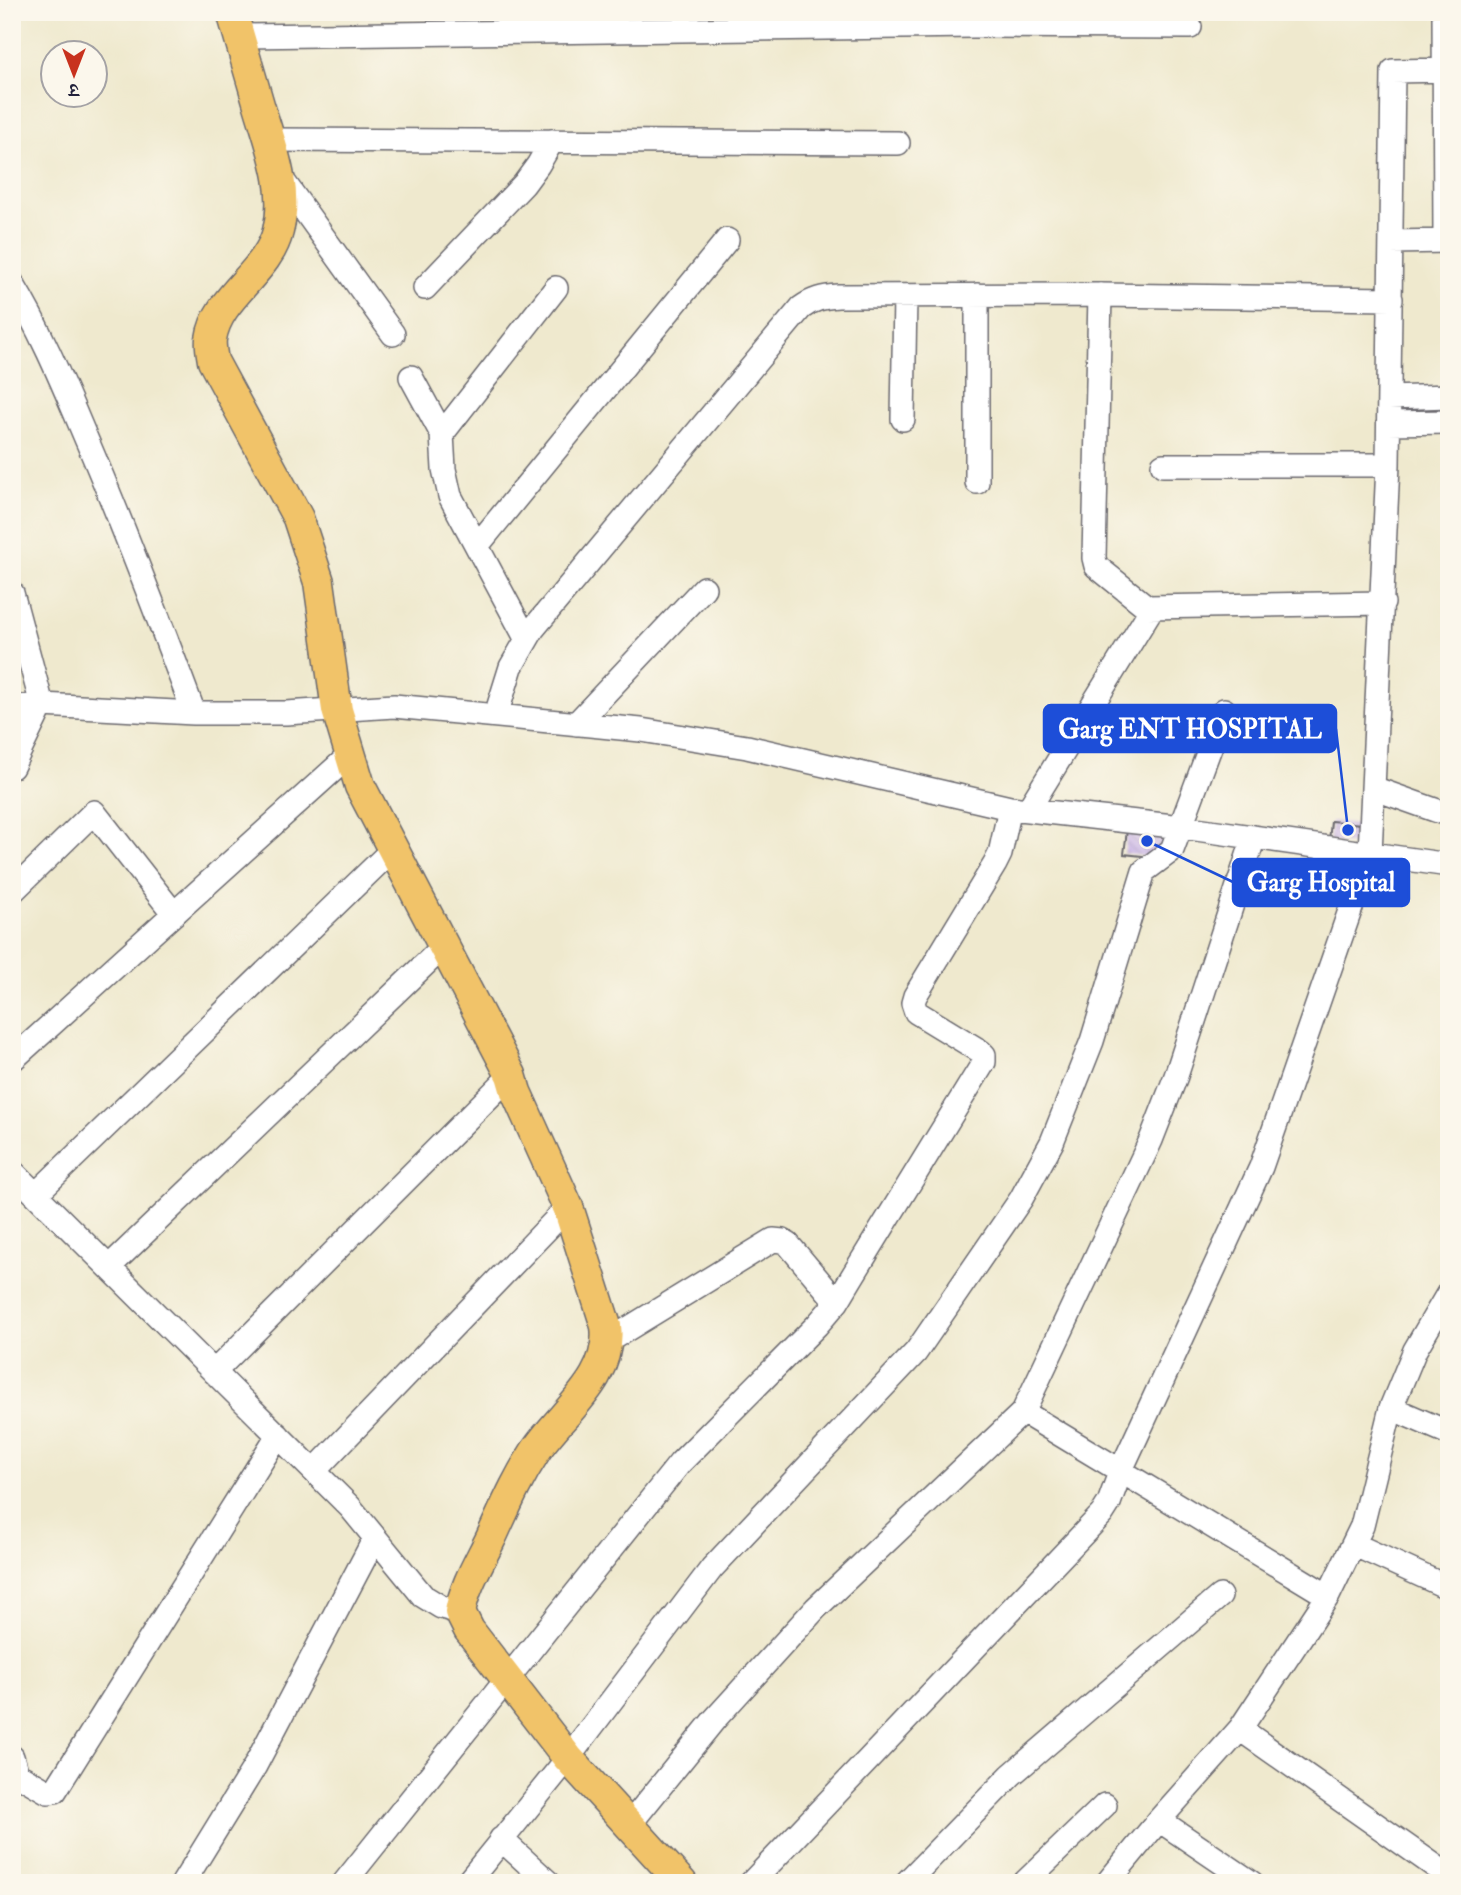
<svg xmlns="http://www.w3.org/2000/svg" width="1461" height="1895" font-family="'IM FELL Double Pica','Noto Serif Devanagari',serif">
<style>
.building{fill:url(#building-back-hatch)}
.lines{fill:none;stroke-linecap:round;stroke-linejoin:round}
.minor-casing{stroke:#6a686e;stroke-width:26}
.major-casing{stroke:#6a686e;stroke-width:33}
.minor{stroke:#fff;stroke-width:23}
.major{stroke:#f1c369;stroke-width:30}
.leader{fill:none;stroke:#1d4ed8;stroke-width:2.5}
.callout-dot{fill:#1d4ed8;stroke:#fbf7ec;stroke-width:2.5}
.callout{fill:#1d4ed8;stroke:#1d4ed8;stroke-width:2.5}
.callout-label{font-size:26px;text-anchor:middle;font-weight:bold;fill:#fff}
</style>
<defs>
<pattern id="building-back-hatch" width="6" height="6" patternUnits="userSpaceOnUse" patternTransform="scale(1.75)"><rect width="6" height="6" fill="#bda4e5"/><path d="M-1 5l2 2M0 0l6 6M5-1l2 2" fill="none" stroke="#9985bb"/></pattern>
</defs>
<rect width="100%" height="100%" fill="#fbf7ec"/>
<filter id="ink" filterUnits="userSpaceOnUse"><feTurbulence type="fractalNoise" baseFrequency=".0143" numOctaves="2"/><feDisplacementMap in="SourceGraphic" scale="14" xChannelSelector="R" yChannelSelector="G"/><feConvolveMatrix kernelMatrix="1 2 1 2 8 2 1 2 1" color-interpolation-filters="sRGB"/></filter>
<filter id="wash" filterUnits="userSpaceOnUse"><feTurbulence type="fractalNoise" baseFrequency=".00686" numOctaves="4" result="noise"/><feDisplacementMap in="SourceGraphic" scale="28" xChannelSelector="R" yChannelSelector="G"/><feGaussianBlur stdDeviation="1.57" result="paint"/><feColorMatrix in="noise" values="0 0 0 0 0 0 0 0 0 0 0 0 0 0 0 0 0 1.4 0 .05"/><feComposite in="paint" operator="in"/></filter>
<g filter="url(#wash)">
<rect width="100%" height="100%" fill="#efe9ce"/>
<g id="blocks">
<path class="building" d="M1331,821L1361,824L1359,844L1329,842Z
M1127,830L1164,834L1161,858L1124,854Z"/>
</g>
</g>
<g filter="url(#ink)">
<use href="#blocks" fill-opacity="0" stroke="#6a686e" stroke-width="2"/>
<g class="lines">
<defs>
<path id="minor" d="M1444,12L1445,241
M239,36L974,26L1190,27
M270,140L898,143
M279,175L393,334
M1391,242L1449,241
M12,283C43,334 65,389 88,443C126,532 160,622 194,713
M425,288L524,184L538,165L552,141
M977,295V482
M1100,295L1094,558L1096,566L1147,607L1383,603
M411,377L442,434L444,469L450,496L526,638
M1389,398L1449,396
M903,419L905,296
M1389,423L1449,422
M442,434L556,288
M1163,465H1388
M477,546L727,240
M12,593L42,705L12,767
M12,707L42,705L194,713H286L394,706L641,730L747,747L1010,808L1182,827L1449,865
M496,715L511,667L533,629L801,308C813,299 823,297 838,296L1100,295L1391,299
M576,724L704,588
M1373,788L1449,815
M1028,810L1152,608
M12,892L94,812L174,914
M12,1060L350,755
M12,1171L350,1507L423,1596L441,1607L460,1612
M36,1194L393,849
M109,1267L444,946
M608,1341L773,1240L783,1241L788,1244L837,1302
M214,1372L511,1075
M1391,1408L1449,1433
M1023,1412L1328,1596
M314,1471L568,1207
M1355,1545L1449,1588
M1240,1729L1449,1876
M12,1757L17,1774L48,1792L55,1791L278,1435
M1159,1820L1252,1883
M629,1825L714,1720L816,1608L1023,1412L1151,1140L1176,1076L1254,837
M501,1839L549,1883
M183,1883L255,1766L375,1538
M344,1883L680,1463L817,1325L837,1302L852,1277L984,1062V1055L980,1051L916,1012L913,1003L915,996L995,864L1000,854L1010,808
M467,1883L568,1758L712,1568L916,1352L1021,1199L1052,1142L1092,1041L1144,871L1172,850L1224,710
M751,1883L1102,1514L1109,1503L1121,1470L1261,1167L1370,853L1388,465L1393,71L1449,70
M906,1883L1011,1775L1220,1596
M1024,1883L1105,1805
M1107,1883L1159,1820L1240,1729L1328,1596L1362,1526L1391,1408L1415,1350L1449,1292"/>
<path id="major" d="M232,12C241,43 250,74 259,105C271,146 289,189 278,231C268,273 217,296 211,339C210,346 212,354 213,361L298,518L319,582L337,710L360,786L511,1075L516,1092L568,1207L606,1326C613,1379 561,1412 535,1452C516,1481 505,1508 491,1538C479,1563 465,1585 460,1612L469,1630L568,1758L682,1883"/>
</defs>
<use href="#minor" class="minor-casing"/>
<use href="#major" class="major-casing"/>
<use href="#minor" class="minor"/>
<use href="#major" class="major"/>
</g>
</g>
<path class="leader" d="M1348 830L1336 729M1147 841L1233 882"/>
<g class="callout-dot">
<circle cx="1348" cy="830" r="7"/>
<circle cx="1147" cy="841" r="7"/>
</g>
<g class="callout">
<rect x="1044" y="705" width="292" height="47" rx="7"/>
<rect x="1233" y="859" width="176" height="47" rx="7"/>
</g>
<g class="callout-label">
<text x="1190" y="738">Garg ENT HOSPITAL</text>
<text x="1321" y="891">Garg Hospital</text>
</g>
<rect width="1461" height="1895" fill="none" stroke="#fbf7ec" stroke-width="42"/>
<g transform="translate(74 74) rotate(180)"><circle r="33" fill="#fbf7ec" stroke="#a4a2a5" stroke-width="2"/>
<path d="M0-5L12 26L0 18L-12 26Z" fill="#c8321e"/>
<text y="-10" font-size="19" font-weight="bold" text-anchor="middle" fill="#22223b">उ</text>
</g>
</svg>
